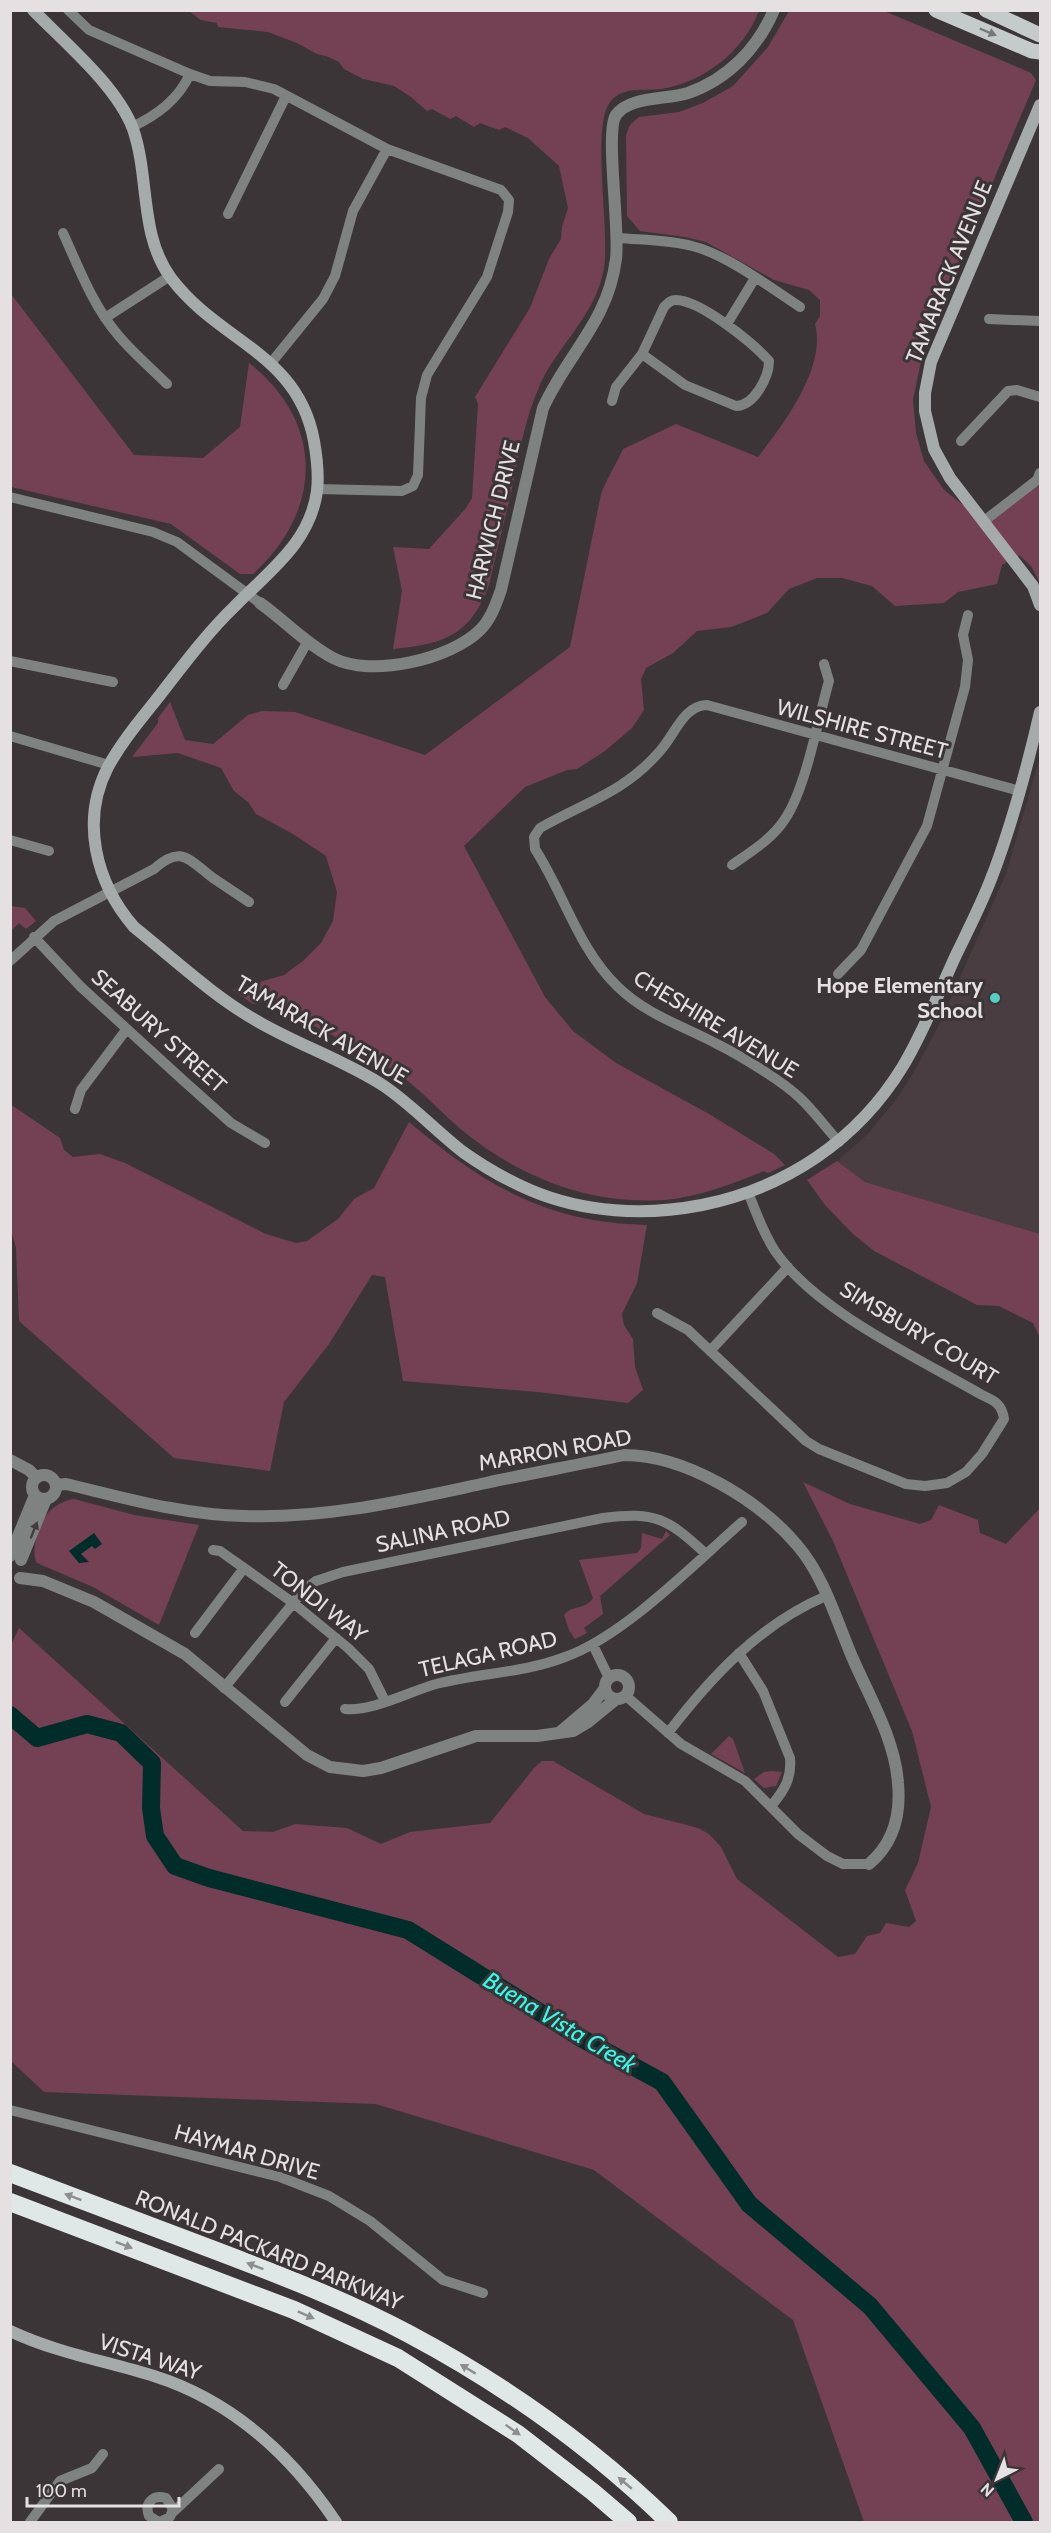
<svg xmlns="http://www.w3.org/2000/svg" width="1051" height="2533" font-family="Cabin,sans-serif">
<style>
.built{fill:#4a3d41}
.green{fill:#744154}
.water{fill:#002d29}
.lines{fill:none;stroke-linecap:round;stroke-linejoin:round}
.river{stroke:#002d29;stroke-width:18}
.minor{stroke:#7e8281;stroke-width:10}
.tertiary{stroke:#7e8281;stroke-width:12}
.secondary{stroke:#a5abaa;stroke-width:12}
.primary{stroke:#c4cbca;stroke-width:15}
.motorway{stroke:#dfe8e7;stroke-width:18}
.oneway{fill:#797879}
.oneway2{fill:#433d3e}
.oneway3{fill:#8e8e8f}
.poi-dot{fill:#57cec2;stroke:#3c3537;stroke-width:2}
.labels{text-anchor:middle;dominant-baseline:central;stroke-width:6;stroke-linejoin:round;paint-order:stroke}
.street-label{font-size:22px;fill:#e5e0e2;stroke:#3c3537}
.poi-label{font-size:22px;font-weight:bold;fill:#e5e0e2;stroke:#3c3537;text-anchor:end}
.water-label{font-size:24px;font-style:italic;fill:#30fcec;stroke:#3c3537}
</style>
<rect width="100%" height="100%" fill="#3c3537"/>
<path class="built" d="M1040,757V1234L865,1182L837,1161L868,1134L895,1101L911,1077L937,1029L1006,874Z"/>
<path class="green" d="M189,11H759C743,52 704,82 661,89C642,91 623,86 610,102C591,126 610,232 604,268C596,316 557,345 539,387C525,419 519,454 512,488C505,520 496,553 489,585C470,636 444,644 393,649L402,591L393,547L429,549L466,508L472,498L478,404L475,397L530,308L549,259L561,239L562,227L568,208L559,166L528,138L505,127L499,130L480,123L474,127L456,116L450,119L432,109L427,111L411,97L394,86L363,79L344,69L339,62L326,56L317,54L297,43L268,32L218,27L217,23L201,20Z
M789,11H884L1022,69L1031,73L1036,80L925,342L913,400L916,433L924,461L944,490L984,521L1040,473V583L1031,566L1019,555L1002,565L997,584L958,592L944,603L895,606L872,586L842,578H817L789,589L767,613L731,627L697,631L673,653L646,668L641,679L644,710L632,728L605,751L577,769L567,770L525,787L464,846L545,997L573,1031L616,1063L709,1114L774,1154L785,1165L768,1173L764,1171C733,1184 698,1197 664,1200C589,1205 521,1178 463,1131C441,1113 422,1090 398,1074C358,1046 311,1025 267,1002L253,1004L233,990L284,975L303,961L321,943L333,921L337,892L326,856L293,834L256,814L248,802L234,791L221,768L178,753L132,757L158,723V718L170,702L185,740L213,744L248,715L262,711L295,712L425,755L570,647L601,494C607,478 616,465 623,449L676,424L758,457C783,425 827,367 815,324L820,316V300L809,290L774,280L706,242L685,237L640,231L627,216L626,135L630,125L639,117L679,112L703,103L733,86L768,47Z
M11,294L134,455L203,458L240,427L249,363C325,423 323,510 253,574H240L171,524L11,487Z
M11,906L25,908L36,921L26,929L19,923L11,931Z
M10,1104L60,1138L64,1150L73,1157L100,1154L125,1163L266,1234L296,1243L307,1241L338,1219L354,1199L374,1188L409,1122C484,1185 546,1223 647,1225L637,1283L622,1314L624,1325L633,1339L635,1367L643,1390L628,1403L538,1392L403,1381L385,1277L372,1275L329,1344L284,1402L270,1471L174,1458L19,1321L16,1248L10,1226Z
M837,1161L865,1182L1040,1234V1338L1033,1323L999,1306L977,1305L874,1251L853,1234L825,1205L807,1180Z
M803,1482L850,1504L920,1524L931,1520L939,1505L978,1520L980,1533L1006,1544L1040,1508V2522H864L793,2320L594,2170L376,2104L44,2092L11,2061L10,1647L19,1628L243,1831L273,1832L295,1824L347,1828L381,1844L410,1832L490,1823L534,1768L542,1761H553L644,1814L698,1828L709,1834L721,1847L737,1879L838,1957L855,1954L867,1936L880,1933L886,1923L909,1927L916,1921L905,1890L918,1863L931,1807L912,1731L833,1541Z
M74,1499L134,1515L199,1525L159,1625L93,1587L37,1563C30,1552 39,1523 48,1513C54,1506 65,1500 74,1499Z
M666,1531L670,1535L600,1596L603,1614L584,1628L587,1633L575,1639L569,1630L564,1615C571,1605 586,1610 593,1598L579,1560L637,1553L641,1548L642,1533L662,1539Z
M729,1736L733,1739L745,1773L711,1754Z
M772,1771L782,1772L776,1786L764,1788L754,1779L764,1772Z"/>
<path class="water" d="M94,1533L102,1544L95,1549L92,1546L81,1554L89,1562L79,1563L69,1551Z"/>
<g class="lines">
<path class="river" d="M10,1715L37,1738L87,1724L121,1733L152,1763L151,1808L155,1836L175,1866L209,1878L408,1930L581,2038L662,2082L749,2204L870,2306L972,2428L1024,2522"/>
<path class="minor" d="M68,10L89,30L190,74L210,81L245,82L274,89L387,149L501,190L509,200L508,212L487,277L427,375L421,398L418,475L413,486L402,491L317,489
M132,127C157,115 178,100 190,74
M228,214L286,96
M63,233C79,268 93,306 118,335C133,353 151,368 167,384
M619,238C642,240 669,240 692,246C726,254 771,288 800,307
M105,318L170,276
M989,319L1040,321
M727,324L755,278
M271,363L323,299L335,276L353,211L387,149
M612,401L616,387L642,354L664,307C667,304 670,300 675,300C699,299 753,343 769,361C769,377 754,406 736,406L685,385L642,354
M961,441L1008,391L1017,390L1040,397
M10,497L153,532L177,542L260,603
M984,521L1037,480L1040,473
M10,661L113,682
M283,685L308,641
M10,736L109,765
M10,840L49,851
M732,865C752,851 772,839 785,819C806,788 818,719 829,681L824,664
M34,937L81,987L185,1082L231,1123L265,1143
M10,961L54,921L154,869C181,844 189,860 213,878C225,886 237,894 249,902
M838,974L861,950L927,826L965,687L968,660L963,635L968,615
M75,1109L81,1090L126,1030
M839,1142C826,1128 814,1111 800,1098C782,1081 741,1056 719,1045C684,1026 646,1015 617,986C578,948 564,894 535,849L534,837L540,828C585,802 624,793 660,751C676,733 683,706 707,705L1020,791
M657,1313L688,1330L806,1441L819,1449L906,1484L925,1486L947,1483L966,1472L982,1454L1004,1419C1002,1404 995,1401 982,1395C918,1358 816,1311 775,1251C763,1233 756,1212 748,1192
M710,1351L788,1267
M213,1550L220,1551L292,1602L348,1648L369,1669L385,1701
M195,1633L244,1568
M593,1645L609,1678
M739,1653L763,1691L790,1758C792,1778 784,1791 771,1806
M224,1688L303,1591L316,1581L343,1572L603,1518C656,1511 668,1519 706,1554
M626,1696L681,1744L745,1781L798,1834L827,1856L843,1864H869
M285,1702L336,1638
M345,1709C371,1712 408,1692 436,1684C479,1673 524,1673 565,1657C624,1636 694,1564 742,1522
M668,1733C711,1677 760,1624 826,1596
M10,2110L280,2177L329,2196L370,2221L443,2280L483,2293
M172,2513L219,2469
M30,2522L60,2481L92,2468L103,2454
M159,2522L149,2516C144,2503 153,2494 166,2498L173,2509L170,2517L160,2522"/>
<path class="tertiary" d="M260,603C284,620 306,644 333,658C371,678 451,659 480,630C491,619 496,604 501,590L543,408C568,353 608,322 616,259C620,230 605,131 616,115C629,96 666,100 688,93C728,79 757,49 774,10
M10,1460L29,1470L36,1477
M32 1487a12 12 0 1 1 24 0a12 12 0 1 1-24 0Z
M56,1485L66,1484C125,1498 183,1515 244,1516C327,1519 406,1500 486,1483C532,1473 578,1465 624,1455C685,1455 759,1500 797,1545C824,1576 837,1622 853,1659C870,1698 895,1740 898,1783C901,1815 894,1843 869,1864
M10,1556L35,1495
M21,1560L46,1499
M20,1578L43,1581L94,1602L185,1654L307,1755L330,1767L363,1771L381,1768L476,1736H537L573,1731L588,1722L615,1700
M605 1687a12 12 0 1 1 24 0a12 12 0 1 1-24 0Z
M560,1732L593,1704L605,1688"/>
<path class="secondary" d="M33,10C65,43 117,86 133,129C150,178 139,235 171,278C219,342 298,353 314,441C317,458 319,474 317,491C310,543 269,571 235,606C207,633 184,664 160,695C142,718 122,741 108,767C80,821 96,883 134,927C174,959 213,996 257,1021C298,1045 344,1060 384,1086C412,1105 436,1131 463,1152C484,1167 507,1180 530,1190C584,1213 645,1216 702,1205C786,1188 858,1140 903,1066C924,1031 939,992 956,955C968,930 981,905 991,879C1012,825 1027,768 1040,712
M1040,105L931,362L925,393V411L934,449L950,478L1033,586L1040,605
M10,2331C57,2353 106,2361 154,2376C233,2401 291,2455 336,2522"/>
<path class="primary" d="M936,10L1032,51L1040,52
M986,10L1040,35"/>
<path class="motorway" d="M10,2173C78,2199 146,2224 214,2250C280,2275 347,2301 409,2334C503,2384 593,2448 669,2522
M10,2202L294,2310L398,2358L518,2434L593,2492L628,2522"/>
</g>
<defs><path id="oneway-solid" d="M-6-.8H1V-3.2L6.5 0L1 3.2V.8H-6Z" transform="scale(1.5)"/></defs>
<use class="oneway" href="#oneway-solid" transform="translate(988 32) rotate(23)"/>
<use class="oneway2" href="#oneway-solid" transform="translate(34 1530) rotate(-68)"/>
<g class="oneway3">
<use href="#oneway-solid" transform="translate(73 2197) rotate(-159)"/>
<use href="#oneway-solid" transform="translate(124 2245) rotate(21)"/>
<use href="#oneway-solid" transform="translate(255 2266) rotate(-159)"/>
<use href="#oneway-solid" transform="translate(306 2315) rotate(24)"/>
<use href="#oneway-solid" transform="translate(468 2369) rotate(-149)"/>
<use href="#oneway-solid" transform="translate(513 2430) rotate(35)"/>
<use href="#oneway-solid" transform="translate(625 2483) rotate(-140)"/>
</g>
<circle class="poi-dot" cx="995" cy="998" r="6"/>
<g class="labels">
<g class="street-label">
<text transform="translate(949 272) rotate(-68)">TAMARACK AVENUE</text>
<text transform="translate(493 520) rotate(-76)">HARWICH DRIVE</text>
<text transform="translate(862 729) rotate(15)">WILSHIRE STREET</text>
<text transform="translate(716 1024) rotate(31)">CHESHIRE AVENUE</text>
<text transform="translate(322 1030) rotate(30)">TAMARACK AVENUE</text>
<text transform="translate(159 1031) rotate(42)">SEABURY STREET</text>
<text transform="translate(919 1333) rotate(31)">SIMSBURY COURT</text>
<text transform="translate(555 1450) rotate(-10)">MARRON ROAD</text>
<text transform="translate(443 1531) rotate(-12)">SALINA ROAD</text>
<text transform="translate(319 1602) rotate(38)">TONDI WAY</text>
<text transform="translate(488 1654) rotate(-13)">TELAGA ROAD</text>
<text transform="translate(247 2152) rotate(16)">HAYMAR DRIVE</text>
<text transform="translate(269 2250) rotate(22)">RONALD PACKARD PARKWAY</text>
<text transform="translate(150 2357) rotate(18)">VISTA WAY</text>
</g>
<g class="poi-label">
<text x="983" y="985">Hope Elementary<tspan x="983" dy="25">School</tspan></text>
</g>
<g class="water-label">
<text transform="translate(560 2022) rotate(31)">Buena Vista Creek</text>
</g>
</g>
<rect width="1051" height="2533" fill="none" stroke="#e5e0e2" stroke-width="24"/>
<g transform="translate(997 2479) rotate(222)" stroke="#3c3537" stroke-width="4.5" paint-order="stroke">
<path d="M0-4.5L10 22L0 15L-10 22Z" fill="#e5e0e2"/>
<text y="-9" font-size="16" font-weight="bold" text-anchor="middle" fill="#e5e0e2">N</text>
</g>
<path d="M27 2497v9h152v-9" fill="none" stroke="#e5e0e2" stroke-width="3"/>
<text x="36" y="2497" font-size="18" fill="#e5e0e2" stroke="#3c3537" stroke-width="4.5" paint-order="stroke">100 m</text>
</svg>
